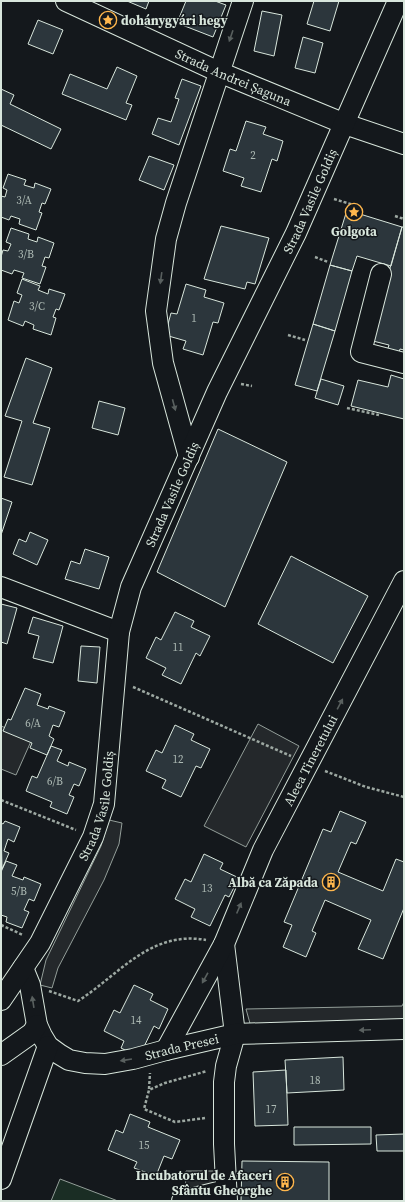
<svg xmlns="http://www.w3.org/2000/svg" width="405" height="1202" font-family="'Source Serif 4',serif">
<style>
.green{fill:#1a2d24;stroke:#939e99}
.parking{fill:#24282b;stroke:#939e99}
.building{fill:#2c363c;stroke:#d8e6dc}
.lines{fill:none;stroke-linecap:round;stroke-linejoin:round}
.minor-casing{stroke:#d8e6dc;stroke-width:22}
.path{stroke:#9da8a2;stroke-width:2.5;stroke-dasharray:3 2;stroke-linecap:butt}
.minor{stroke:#14181c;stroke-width:20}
.oneway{fill:#59605f}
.labels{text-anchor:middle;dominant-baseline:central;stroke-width:3;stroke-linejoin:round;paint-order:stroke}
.number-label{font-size:11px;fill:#adbab4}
.poi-label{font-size:13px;font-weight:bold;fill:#d8e6dc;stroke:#14181c;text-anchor:end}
.street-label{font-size:13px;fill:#d8e6dc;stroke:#14181c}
</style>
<rect width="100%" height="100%" fill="#14181c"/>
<path class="green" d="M60,1179L118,1201H51Z"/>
<path class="parking" d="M258,724L299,746L246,847L204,826Z
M1,726L32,739L16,775L1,769Z
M109,820L122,823L119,844L104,880L58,968L52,988L40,985L46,960L101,846Z
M404,1002V1020L251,1027L246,1009L402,1006Z
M186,1171H235L185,1201Z"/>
<path class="building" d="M127,1H149L146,9Z
M186,1H215L226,5L213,37L177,23Z
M314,1H339L330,31L307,24Z
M262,11L282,15L274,56L254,51Z
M38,20L63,30L53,54L28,44Z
M303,37L323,43L315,73L295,68Z
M117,67L137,76L126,103L132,105L126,120L62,94L70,74L107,89Z
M182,79L201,86L179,145L152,134L158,118L171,122L179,99L175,98Z
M1,89L14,95L10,104L61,129L51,149L1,125Z
M246,121L266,127L263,134L283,141L277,161L272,159L261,192L241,186L244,178L223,171L230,149L236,151Z
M149,156L174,165L164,190L139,180Z
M8,174L26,180L24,185L34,188L35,183L51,189L45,204L42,203L39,212L42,213L36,230L19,224L20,219L11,216L9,220L1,217V196L5,197L7,190L3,188Z
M347,210L402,227L391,266L357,256L352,271L330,265Z
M221,226L269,238L255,284L247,282L245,289L204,279Z
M402,227H404V350L400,349L396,364L384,360L389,345L369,340Z
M11,228L29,234L28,239L37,242L38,237L54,243L49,258L45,257L42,266L46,267L40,284L22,278L24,273L14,270L12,274L1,270V257L3,250L8,251L11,244L6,242Z
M330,265L352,271L335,331L313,324Z
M22,279L40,286L38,290L48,294L49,289L65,294L59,310L56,309L53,317L56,318L51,335L33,329L34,325L25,321L23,326L8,320L14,301L19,303L22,295L17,293Z
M186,284L206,290L204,297L224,303L218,323L213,322L203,355L183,349L186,341L165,335L171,313L177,314Z
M313,324L335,331L317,391L295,385Z
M26,358L52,368L33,423L50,428L32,485L4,477L22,421L5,416Z
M391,375L404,379V419L351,406L358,380L388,387Z
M321,379L344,386L338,405L315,398Z
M99,401L125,408L118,435L92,428Z
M218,429L287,462L225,607L157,572Z
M1,498L12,502L1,535Z
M30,532L48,540L37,565L13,554L19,539L26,542Z
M85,549L109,557L99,589L65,579L71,561L80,564Z
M291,556L368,596L333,663L258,624Z
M1,604L17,608L7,644L1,642Z
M175,612L194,621L191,627L210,636L200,656L196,653L181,684L162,675L166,668L146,658L156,637L161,640Z
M33,617L63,626L53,663L33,658L39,636L28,633Z
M81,646L100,647L97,683L78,681Z
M25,688L41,694L37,705L48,709L49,706L65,712L59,727L53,725L49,736L54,739L47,755L30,748L32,743L3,731L8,719L11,720Z
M175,725L194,734L191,740L210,749L201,768L196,766L181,797L162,788L166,780L146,771L156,750L162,753Z
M51,746L62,750L57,761L68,766L69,762L86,769L79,786L74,784L69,795L74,797L67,814L50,807L52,802L26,791L32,776L37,778Z
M340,811L366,822L356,844L351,842L338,872L383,891L396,859L404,862V908L383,959L358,949L371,920L325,900L312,931L316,933L306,957L283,947L292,925L284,922L323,829L331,832Z
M5,821L20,827L14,842L8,839L4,851L9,853L2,869L1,823L3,824Z
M204,854L223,863L220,869L239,878L229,897L225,895L210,926L191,917L195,909L175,899L185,879L191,882Z
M6,861L17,865L12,876L23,880L24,877L41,884L34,901L29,899L24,910L29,912L22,928L6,922L7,917L1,915V872Z
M134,985L153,994L150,1000L168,1009L159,1029L154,1026L139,1057L121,1048L124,1041L104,1031L114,1010L120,1013Z
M343,1057L344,1090L287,1093L285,1060Z
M286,1070L288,1125L255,1126L253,1072Z
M130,1114L150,1122L148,1127L180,1140L172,1159L164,1156L156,1176L134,1168L137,1162L108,1150L116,1130L123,1133Z
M294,1127H371V1144L294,1145Z
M404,1134V1151H377L376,1135Z
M242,1161L329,1162V1201H241Z"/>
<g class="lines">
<defs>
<g id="minor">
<path id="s1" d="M66,1L219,72L345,124L404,144"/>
<path d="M381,274L361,352L404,363"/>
<path d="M189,457L163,363L156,311L166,239L176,203L243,1"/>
<path d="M1,587L119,632"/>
<path d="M224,944L235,1034L226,1066L224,1082V1144L227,1201"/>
<path id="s2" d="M23,968L30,985L37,1025L42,1036L48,1046L59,1054L69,1060L85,1063L105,1064L133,1059L166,1050L235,1034L404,1029"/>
<path id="s3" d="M1,1000L40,943L93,837L104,804L119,632L131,587L217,392L296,233L398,1"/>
<path id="s4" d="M166,1050L224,944L263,850L404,581"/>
<path d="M1,1055L32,1033L37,1025"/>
<path d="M1,1179L48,1046"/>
<path d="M182,1201L226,1190"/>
</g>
</defs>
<use href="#minor" class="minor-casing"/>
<path class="path" d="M334,199L357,206
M395,216L404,219
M315,257L328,262
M288,335L305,340
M241,384L252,386
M347,408L379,415
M133,687L291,756
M325,771L366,787L404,797
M1,800L76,830
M1,925L23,935
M49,991L78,1001C119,975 150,930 206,940
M149,1089L150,1073
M205,1118L175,1122L144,1109L149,1090L165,1083L207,1071"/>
<use href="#minor" class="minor"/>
</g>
<defs><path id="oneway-solid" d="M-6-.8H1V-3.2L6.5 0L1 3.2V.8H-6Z"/></defs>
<g class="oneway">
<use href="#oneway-solid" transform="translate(231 36) rotate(109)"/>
<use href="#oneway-solid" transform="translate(161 278) rotate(98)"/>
<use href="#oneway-solid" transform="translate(174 405) rotate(75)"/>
<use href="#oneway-solid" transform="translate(340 704) rotate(-62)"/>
<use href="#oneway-solid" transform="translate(239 908) rotate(-67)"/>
<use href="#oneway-solid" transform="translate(205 978) rotate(119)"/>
<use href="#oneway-solid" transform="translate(33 1002) rotate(-99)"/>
<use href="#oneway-solid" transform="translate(365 1030) rotate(178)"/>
<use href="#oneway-solid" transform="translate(126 1060) rotate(171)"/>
</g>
<defs>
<symbol id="sight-ring" viewBox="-11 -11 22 22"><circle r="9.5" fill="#14181c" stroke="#ffb74d" stroke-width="1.5"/><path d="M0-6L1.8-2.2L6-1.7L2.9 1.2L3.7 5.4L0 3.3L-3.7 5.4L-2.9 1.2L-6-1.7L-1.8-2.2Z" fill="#ffb74d"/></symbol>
<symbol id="building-ring" viewBox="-11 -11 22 22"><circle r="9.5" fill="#14181c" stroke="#ffb74d" stroke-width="1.5"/><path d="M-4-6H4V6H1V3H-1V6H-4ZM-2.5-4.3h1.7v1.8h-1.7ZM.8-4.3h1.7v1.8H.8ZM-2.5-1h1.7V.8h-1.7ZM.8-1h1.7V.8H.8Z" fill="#ffb74d"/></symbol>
</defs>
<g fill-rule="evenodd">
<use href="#sight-ring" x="98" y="10" width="20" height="20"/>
<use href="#sight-ring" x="344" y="202" width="20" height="20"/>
<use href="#building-ring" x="321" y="872" width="20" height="20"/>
<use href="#building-ring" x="275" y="1172" width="20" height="20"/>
</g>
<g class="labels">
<g class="number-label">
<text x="253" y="155">2</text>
<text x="24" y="200">3/A</text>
<text x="26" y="254">3/B</text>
<text x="37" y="306">3/C</text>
<text x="194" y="318">1</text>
<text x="178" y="647">11</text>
<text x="33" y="723">6/A</text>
<text x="178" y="759">12</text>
<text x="55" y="781">6/B</text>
<text x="207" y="888">13</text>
<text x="19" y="891">5/B</text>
<text x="136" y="1020">14</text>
<text x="315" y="1080">18</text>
<text x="271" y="1109">17</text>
<text x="144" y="1145">15</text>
</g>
<g class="poi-label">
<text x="121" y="20" text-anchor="start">dohánygyári hegy</text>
<text x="354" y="231" text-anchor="middle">Golgota</text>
<text x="318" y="882">Albă ca Zăpada</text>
<text x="272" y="1175">Incubatorul de Afaceri<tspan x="272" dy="15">Sfântu Gheorghe</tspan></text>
</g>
<g class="street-label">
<text stroke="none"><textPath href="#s1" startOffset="184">Strada Andrei Șaguna</textPath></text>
<text stroke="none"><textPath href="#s3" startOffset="867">Strada Vasile Goldiș</textPath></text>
<text stroke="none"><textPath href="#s3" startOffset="543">Strada Vasile Goldiș</textPath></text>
<text stroke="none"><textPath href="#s4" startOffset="324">Aleea Tineretului</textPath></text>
<text stroke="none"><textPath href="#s3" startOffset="219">Strada Vasile Goldiș</textPath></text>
<text stroke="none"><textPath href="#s2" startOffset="223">Strada Presei</textPath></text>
</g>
</g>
<rect width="405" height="1202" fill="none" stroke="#d8e6dc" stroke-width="4"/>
</svg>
